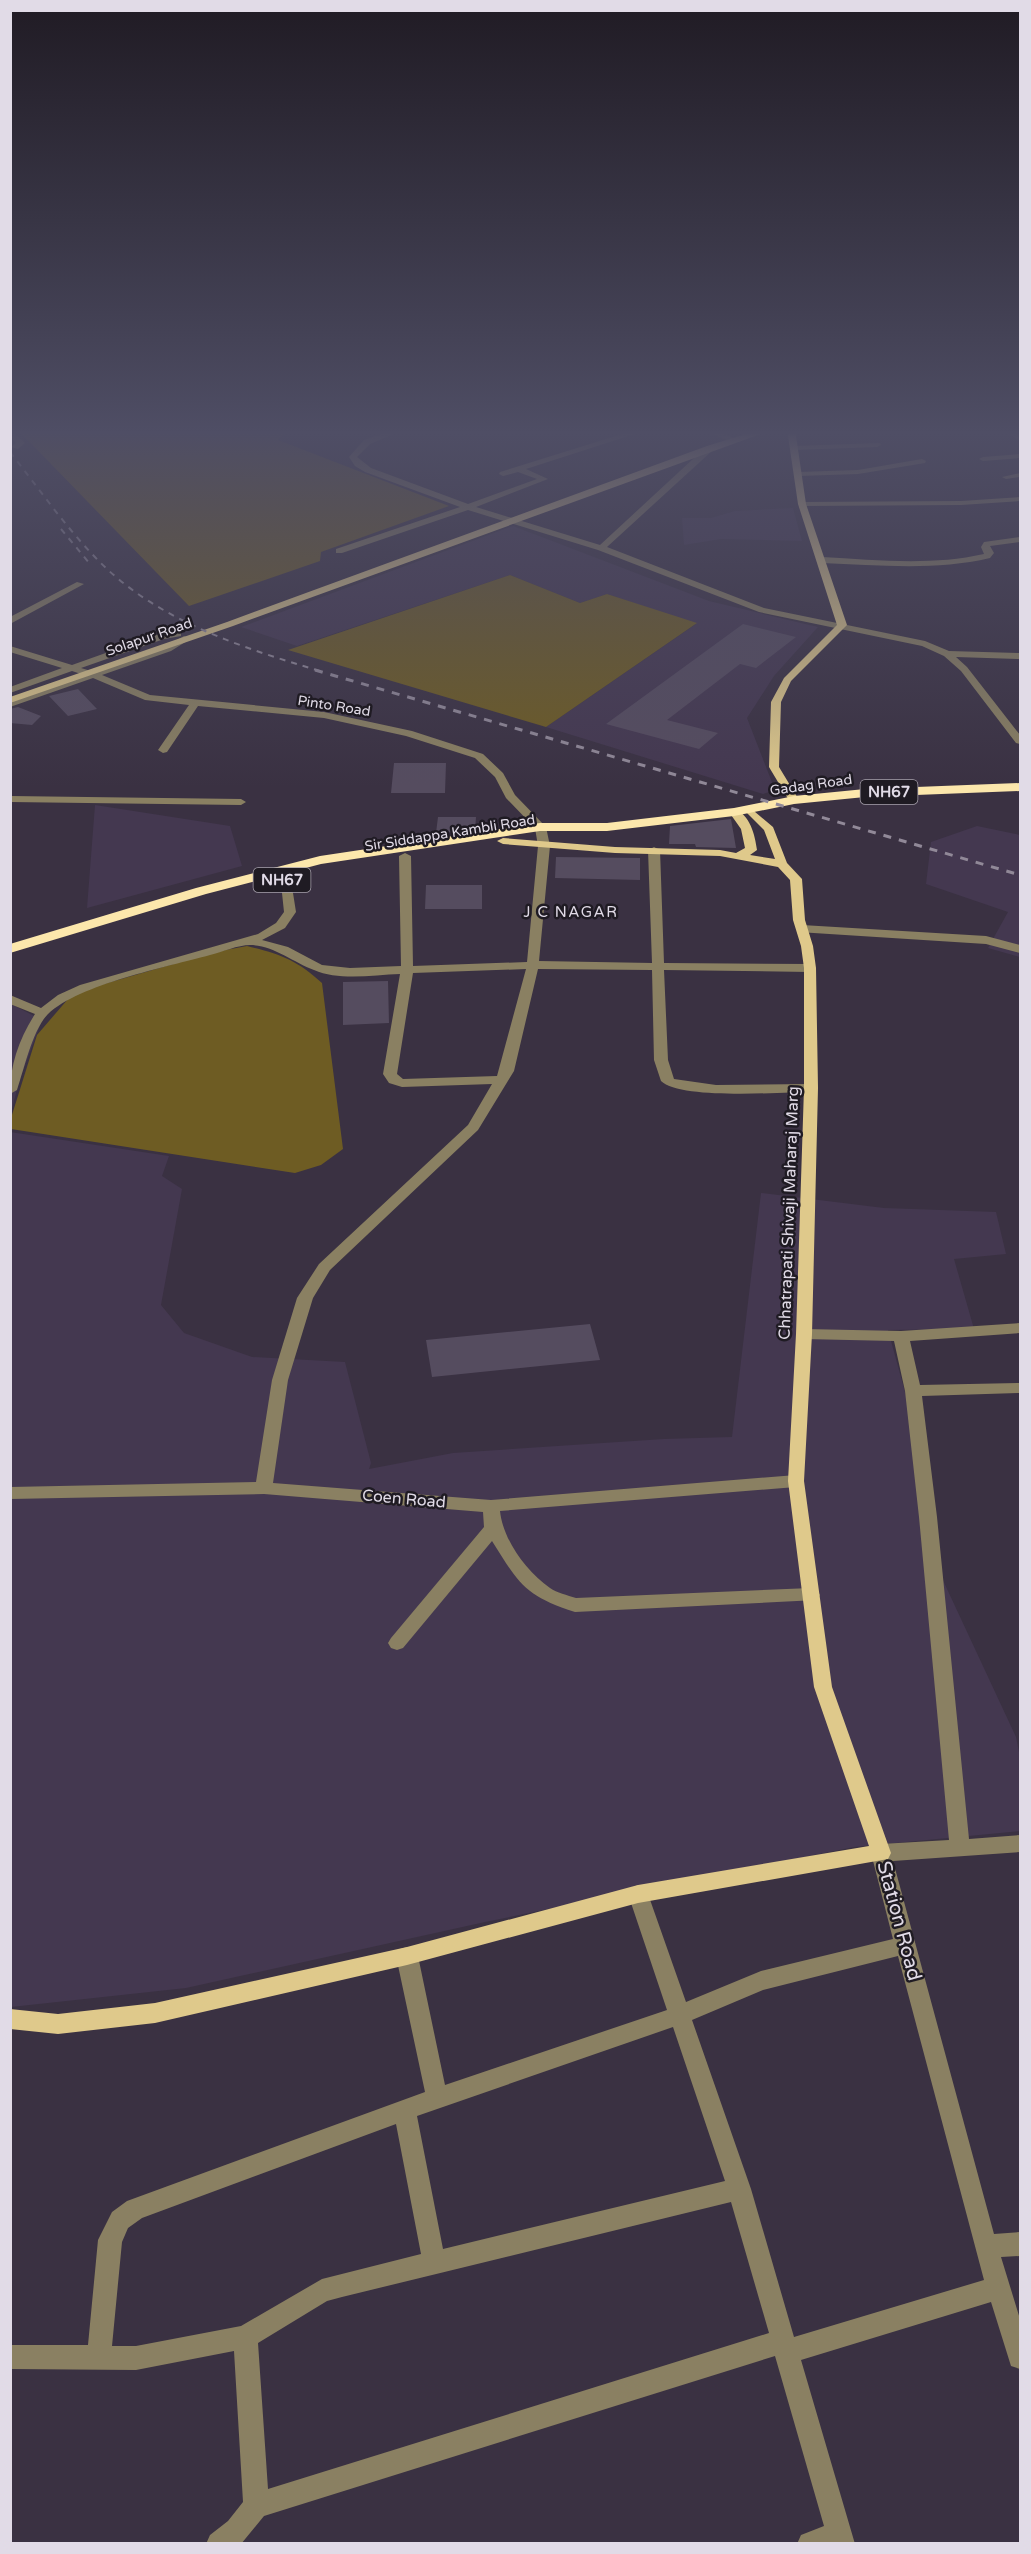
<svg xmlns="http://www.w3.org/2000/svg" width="1031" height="2554" font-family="'Varela Round',sans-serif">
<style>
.built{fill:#443850}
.green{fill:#6e5c23}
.building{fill:#554c5f}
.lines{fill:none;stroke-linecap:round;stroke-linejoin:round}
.minor{fill:#8a8062;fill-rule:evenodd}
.major{fill:#dfc98b;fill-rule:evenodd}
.highway{fill:#fce7ac;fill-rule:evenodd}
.rail-far1{stroke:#918998;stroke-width:2;stroke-dasharray:6 6;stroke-linecap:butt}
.rail{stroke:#918998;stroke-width:3;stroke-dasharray:8 8;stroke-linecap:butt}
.labels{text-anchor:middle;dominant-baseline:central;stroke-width:5;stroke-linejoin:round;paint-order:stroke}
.far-street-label{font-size:14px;fill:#e1dbe7;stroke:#1f1b23}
.shield{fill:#1f1b23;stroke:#a7a1ac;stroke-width:1.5}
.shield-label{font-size:15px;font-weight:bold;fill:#e1dbe7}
.far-neighbourhood-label{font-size:15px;letter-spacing:1.5px;fill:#e1dbe7;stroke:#1f1b23}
.street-label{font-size:16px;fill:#e1dbe7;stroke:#1f1b23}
.near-street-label{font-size:20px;fill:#e1dbe7;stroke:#1f1b23}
</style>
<rect width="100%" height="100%" fill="#3a3142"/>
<path class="built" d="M793,508L802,541L721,539L684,545L682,518H711L735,511Z
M513,526L709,601L818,627L774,676L747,718L775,790L763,794L546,727L696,624L607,594L580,603L510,575L297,646L241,627Z
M95,805L230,826L242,866L87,908Z
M977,826L1020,835V957L988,948L1008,912L926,884L931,842Z
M11,1004L42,1020L19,1081L11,1113Z
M10,1132L169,1156L162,1176L182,1189L161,1305L184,1333L252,1357L345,1362L371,1463L369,1469L453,1453L664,1439L732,1437L761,1193L884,1208L996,1212L1006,1254L954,1259L974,1329L888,1330L919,1443L934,1561L1016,1737L1020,1757V1831L854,1847L485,1922L186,1988L11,2007Z"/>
<path class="green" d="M17,429H290L278,440L449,506L321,552L320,561L189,606Z
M510,575L580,603L607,594L697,623L546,727L288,650Z
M247,946C280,954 297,960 322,983L343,1149L321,1165L295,1173L11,1129V1118L37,1035L68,999L83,990L215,952Z"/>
<path class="building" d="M743,624L796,637L756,668L740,664L667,720L718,733L699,749L606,724Z
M78,689L97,709L68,716L49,696Z
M18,707L41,716L32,725L10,723V709Z
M394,763H446L445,793H391Z
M438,817H476L475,831L436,833Z
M731,819L736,848L696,847L695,844H669L670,826Z
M556,857L640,858V880L555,878Z
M426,885H482V909H425Z
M388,981L389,1023L343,1025V982Z
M590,1324L600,1360L432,1377L426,1340Z"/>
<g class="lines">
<path class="minor" d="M10,429L25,443L18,449L11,447L16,443L10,436Z
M394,429H405L370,444L357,457L371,468L468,504L537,479L518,472L503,476L499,474L500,472L638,429H650L526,469L548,479L476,507L600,545L707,446H713V450L607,547L764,608L925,641L949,651L1020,653V659L956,657L967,667L1020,735V744L1016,743L961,671L944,656L922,646L759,612L598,550L468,510L342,553H336V549L460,507L365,472L355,466L349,457L364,440Z
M699,429H711L734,438L727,440Z
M1002,429H1011L1020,436V441Z
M880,443L881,445L877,447L794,450L790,448L794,446Z
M1020,454V458L983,461L979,459L983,457Z
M922,459L926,461L925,463L858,474L798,476L794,474L798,472L858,470Z
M1020,473V477L1006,479L1002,477Z
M1020,497V501L961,505L802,506L798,504L802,502L961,501Z
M1020,537V542L990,546L994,553L990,558C935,571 878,565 822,563L818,560L822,557C876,560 931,566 984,554L981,547L984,542Z
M77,582L84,584L10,624V617Z
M178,631L181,632V636L164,639L81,668L94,672L165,647L184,636L187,637V641L171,651L102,675L150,695L324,712L412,731L483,754L503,773L515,795L546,827L550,846L539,961L652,963L648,850L654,847L660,850L664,963L810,964L816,968L810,972L664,970L668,1060L674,1079L716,1085L811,1084L818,1088L811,1092C782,1092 680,1100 661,1081L654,1060L652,970L538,969L514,1071L478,1130L330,1270L313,1298L288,1380L273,1483L491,1500L796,1475L802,1477L804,1481L802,1485L796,1487L500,1511C503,1540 526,1571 550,1588C557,1593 567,1595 576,1598L811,1588L817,1590L820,1595L817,1600L575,1612C525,1596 519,1584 492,1541L403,1648L397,1650L391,1648L388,1643L391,1638L484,1527L483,1512L264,1494L10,1499V1487L256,1482L272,1380L297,1298L319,1264L468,1125L492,1084L402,1087L389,1083L383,1074L400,974C373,975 339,981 314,970C293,962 273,945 250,945C238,945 222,952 210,955C167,967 80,984 48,1014C33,1029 24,1069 17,1090L10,1094C10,1065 19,1039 35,1014L10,1004V995L41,1008L58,995L80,985L258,934L276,923L284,912L282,893L275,880L281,877L285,878L293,893L296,912L285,928L262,940L288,947L322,965L350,968L401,966L399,856L405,853L411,856L413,966L527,962L538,846L535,828L506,798L495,777L475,758L406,736L324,718L198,706L167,752L163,753L158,750L189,705L145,700L93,678L10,707V701L84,675L72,671L10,693V687L62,668L10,652V646L72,665L159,634ZM526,969L497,1076L403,1079L397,1074L413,973Z
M10,796L241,799L246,802L241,805L10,802Z
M802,925L986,936L1020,945V953L986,944L798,932V926Z
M1020,1323V1333L910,1341L920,1385L1020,1383V1393L922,1396L937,1517L969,1839L1020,1835V1852L893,1861L994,2234L1020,2232V2256L1001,2257L1020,2319V2369L1011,2366L991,2302L801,2360L855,2544H797L801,2535L824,2526L775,2356L264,2516L241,2544H206L210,2535L228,2521L243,2502L234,2351L136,2370L10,2369V2345H88L98,2240L112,2212L127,2201L425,2092L396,1956L400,1949L407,1947L414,1949L418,1956L445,2085L667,2010L628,1894L631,1888L638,1885L645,1888L648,1894L686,2002L761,1971L893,1939L871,1853L874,1847L881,1844L949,1840L919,1517L905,1391L894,1341L804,1339L796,1334L804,1329L901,1331ZM898,1956L984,2280L794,2337L751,2189L692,2020L763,1990ZM673,2027L725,2181L443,2249L417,2116ZM396,2124L421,2254L322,2279L241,2326L136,2346H112L122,2242L128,2228L142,2218ZM731,2202L769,2333L268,2489L258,2343L327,2301L342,2297Z"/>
<path class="major" d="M762,429H774L233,626L10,703V697L227,622L707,446Z
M787,429H795L806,504L847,625L791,681L781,702L779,767L799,800L794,803L790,802L769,767L771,702L784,678L837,625L798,504Z
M748,806L773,827L787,863L802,879L805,920L813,946L816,968L818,1088L812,1334L804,1481L832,1687L891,1853L888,1859L638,1903L407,1965L155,2023L58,2034L10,2029V2009L58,2014L155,2003L407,1947L638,1885L869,1846L814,1687L788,1481L796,1334L804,1088V968L801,946L793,920L790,880L778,867L720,856L615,853L503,844L497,841L503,838L615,847L720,850L736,853L745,848L741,829L729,812L734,809C750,814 755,835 757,850L750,855L775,859L764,830L743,809Z"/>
<path class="highway" d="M1020,783V791L865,797L794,804L734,816L607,831H540L321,864L206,894L10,953V944L196,888L320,856L540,823H607L734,808L794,796L865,789Z"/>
<path class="rail-far1" d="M10,452C41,491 70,534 107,569C165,623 246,649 320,671
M61,529L90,564"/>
<path class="rail" d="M315,670L1020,875"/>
</g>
<linearGradient id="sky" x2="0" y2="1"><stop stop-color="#201b24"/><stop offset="0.55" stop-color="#4f4e65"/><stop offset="1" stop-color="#4f4e65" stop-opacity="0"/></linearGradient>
<rect width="1031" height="787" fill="url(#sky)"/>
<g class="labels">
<g class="far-street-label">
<text transform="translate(149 637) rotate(-19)">Solapur Road</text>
<text transform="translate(334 706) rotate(9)">Pinto Road</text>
<text transform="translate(811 785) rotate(-8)">Gadag Road</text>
<text transform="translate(450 833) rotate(-9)">Sir Siddappa Kambli Road</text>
</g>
<g class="shield">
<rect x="860.5" y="780" width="57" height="24" rx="4.5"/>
<rect x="253.5" y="868" width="57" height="24" rx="4.5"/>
</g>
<g class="shield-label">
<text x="889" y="792">NH67</text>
<text x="282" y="880">NH67</text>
</g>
<g class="far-neighbourhood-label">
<text x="571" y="912">J C NAGAR</text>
</g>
<g class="street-label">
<text transform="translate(789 1213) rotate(-88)">Chhatrapati Shivaji Maharaj Marg</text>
<text transform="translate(404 1499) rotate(5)">Coen Road</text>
</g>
<g class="near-street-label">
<text transform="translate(899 1921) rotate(75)">Station Road</text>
</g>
</g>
<rect width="1031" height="2554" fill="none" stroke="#e1dbe7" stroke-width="24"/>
</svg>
